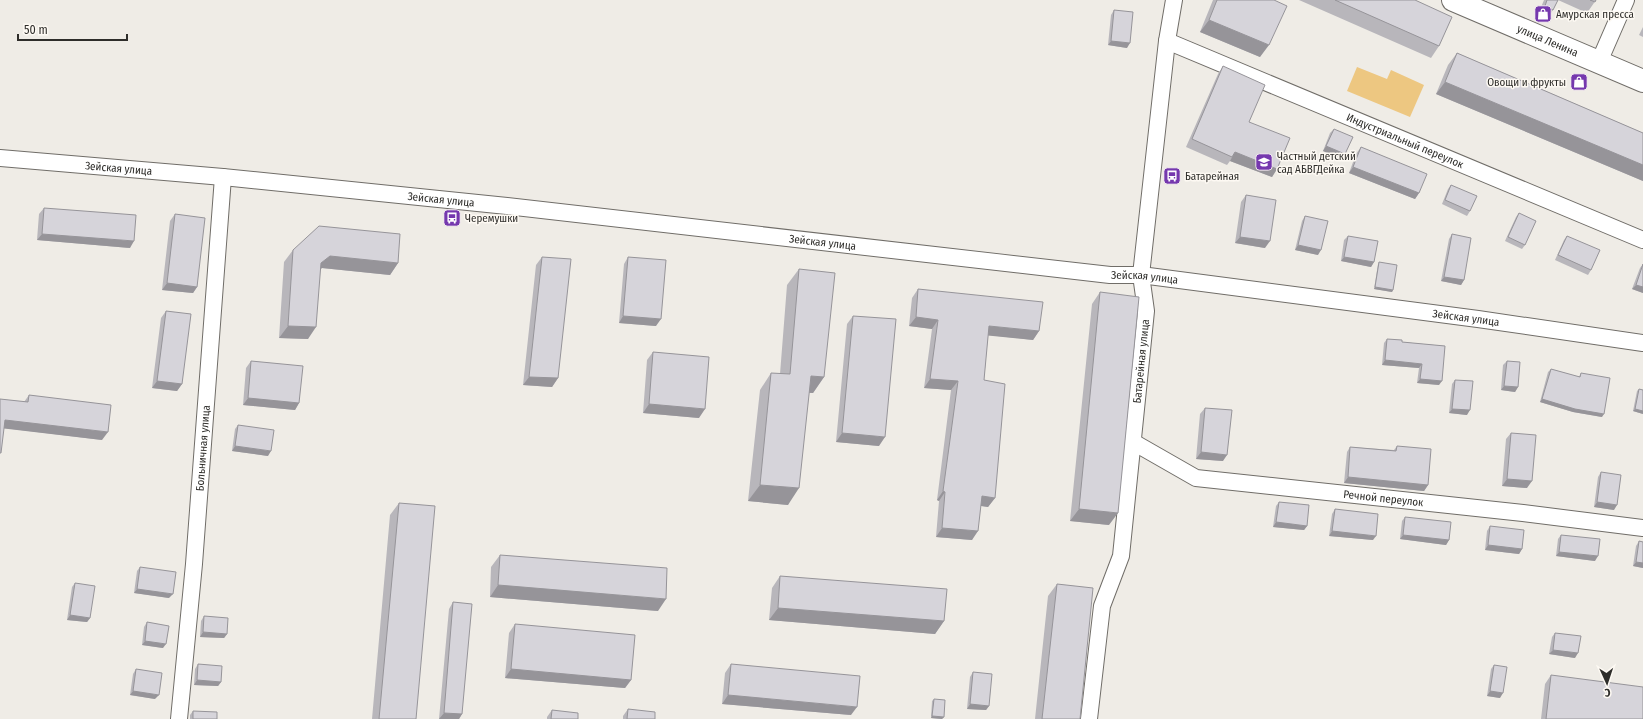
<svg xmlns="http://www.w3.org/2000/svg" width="1643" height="719" font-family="'Fira Sans Condensed',sans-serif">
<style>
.green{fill:#edc781}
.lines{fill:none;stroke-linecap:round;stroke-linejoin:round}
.street-casing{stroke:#706d68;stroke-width:18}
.secondary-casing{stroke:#706d68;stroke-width:24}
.street{stroke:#fff;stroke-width:16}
.secondary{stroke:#fff;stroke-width:22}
.wall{fill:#b8b6bb}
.shaded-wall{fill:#969499}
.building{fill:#d6d4da;stroke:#969499}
.labels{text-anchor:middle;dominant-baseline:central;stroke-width:3;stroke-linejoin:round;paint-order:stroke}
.poi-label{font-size:11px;fill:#2e2d2a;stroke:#fdf9f3;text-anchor:start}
.street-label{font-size:11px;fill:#2e2d2a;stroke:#fdf9f3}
</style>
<rect width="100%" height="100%" fill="#efece6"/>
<path class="green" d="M1357,67L1387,79L1391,70L1424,85L1410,117L1347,91Z"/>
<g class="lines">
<defs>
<g id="street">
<path id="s1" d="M1167,41L1643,240"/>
<path d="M1599,62L1626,0"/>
<path id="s2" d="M0,158L223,177L507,206L1110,275H1141L1478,319L1643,343"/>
<path id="s3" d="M1133,442L1196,478L1523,513L1643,528"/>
<path id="s4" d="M179,719L194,564L223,177"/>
<path id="s5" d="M1089,719L1102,606L1121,556L1146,311L1141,275L1167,41L1174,0"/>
</g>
<g id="secondary">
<path id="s6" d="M1453,0L1643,81"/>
</g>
</defs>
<use href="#street" class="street-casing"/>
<use href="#secondary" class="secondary-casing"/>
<use href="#street" class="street"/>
<use href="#secondary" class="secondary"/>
</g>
<path class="wall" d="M1213,0H1274L1260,57L1200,32Z
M1299,0H1415L1439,46L1431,58Z
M1544,0H1596L1587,13L1558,0L1553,10L1546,21L1537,17Z
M1114,10L1127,48L1108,45L1111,15Z
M1643,27V37L1639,35Z
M1457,53L1643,133V181L1436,94L1448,65Z
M1223,66L1249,122L1277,169L1272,177L1230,161L1227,165L1186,147L1218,74Z
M1334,129L1342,159L1323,151L1330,133Z
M1361,147L1419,193L1415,199L1349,173L1356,154Z
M1451,185L1470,211L1467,216L1442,204L1448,189Z
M1246,195L1265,248L1235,243L1241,202Z
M44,208L130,248L37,240L39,214Z
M1519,213L1525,245L1522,249L1505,241L1516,217Z
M175,214L197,287L193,293L162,290L170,221Z
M1305,216L1318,255L1295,250L1302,221Z
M1452,234L1464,280L1461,285L1441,281L1449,239Z
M1348,236L1374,262L1371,267L1341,261L1344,240Z
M1567,236L1591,270L1588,275L1555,260L1564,240Z
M293,250L398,263L390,275L322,268L320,269L308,339L279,338L284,262Z
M542,257L558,378L552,387L523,385L536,265Z
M628,257L656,326L619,323L624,264Z
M1379,262L1393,290L1392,292L1374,289L1378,264Z
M1643,264V293L1632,289L1640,268Z
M799,269L824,377L813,393H809L788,505L748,501L760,390L771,373L780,374L787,285Z
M918,289L1039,331L1033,340L988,335L984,380L995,498L988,507L981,506L972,540L936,537L939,501L937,500L951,390L924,388L932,329L909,326L912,298Z
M1100,292L1109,525L1070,521L1092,304Z
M166,311L182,384L177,391L152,388L161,318Z
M853,316L879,446L836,442L847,324Z
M1387,339L1402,342L1445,346L1439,385L1417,383L1419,368L1382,365L1384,343Z
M653,352L699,418L643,413L647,360Z
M251,361L299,403L295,410L243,405L246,368Z
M1507,361L1518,387L1515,392L1501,390L1503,365Z
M1551,369L1579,377L1581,373L1602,417L1573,412L1540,402L1548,372Z
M1455,380L1467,415L1449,413L1452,384Z
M1639,389L1643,414L1633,411L1637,391Z
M29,395L102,440L4,428L0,399L24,402Z
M1205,408L1223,461L1196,459L1200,414Z
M238,425L268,456L232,451L235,429Z
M1511,433L1527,488L1502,486L1506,439Z
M1397,446L1428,485L1424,491L1344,483L1347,452L1350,447L1394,450Z
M1601,472L1614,510L1594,507L1598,477Z
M1279,502L1307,526L1304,530L1273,527L1276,506Z
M399,503L416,719H372L390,515Z
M1335,509L1373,540L1329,536L1332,514Z
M1405,517L1449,540L1446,545L1400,539L1402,521Z
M1490,526L1522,549L1519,554L1485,550L1487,531Z
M1561,535L1595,561L1556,556L1558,539Z
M1639,541L1643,542V568L1633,566L1636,546Z
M500,555L658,611L490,597L491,567Z
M140,567L169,598L134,593L137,571Z
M780,576L944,621L935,634L769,620L772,588Z
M75,583L90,618L87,622L67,620L72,587Z
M1057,584L1080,719H1035L1048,596Z
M453,602L462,714L459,719H439L449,609Z
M204,616L227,634L224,638L200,637L201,621Z
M147,622L163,648L142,645L144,627Z
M515,624L631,680L625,688L505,678L509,633Z
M1555,633L1575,658L1549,654L1552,637Z
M198,664L221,682L218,686L194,685L195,669Z
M731,664L851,715L722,704L725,673Z
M1494,665L1500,698L1487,696L1491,669Z
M136,669L155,699L130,695L133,674Z
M973,672L989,706L986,710L967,709L970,677Z
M1551,675L1643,719H1541L1545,684Z
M934,699L944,717L942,719L931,718L932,701Z
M628,709L655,719H623V716Z
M552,710L578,719H547V717Z
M193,711L217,719H190V715Z"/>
<path class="shaded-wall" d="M1209,20L1269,45L1260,57L1200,32Z
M1111,41L1130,43L1127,48L1108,45Z
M1445,82L1643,165V181L1436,94Z
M1326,146L1345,154L1342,159L1323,151Z
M1235,152L1277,169L1272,177L1230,161Z
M1353,167L1419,193L1415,199L1349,173Z
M42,234L134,241L130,248L37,240Z
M1240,237L1270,241L1265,248L1235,243Z
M1298,245L1321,250L1318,255L1295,250Z
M330,256L398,263L390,275L322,268L312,276L321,263Z
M1344,257L1374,262L1371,267L1341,261Z
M1444,277L1464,280L1461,285L1441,281Z
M167,283L197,287L193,293L162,290Z
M1636,285L1643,287V293L1632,289Z
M1375,287L1393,290L1392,292L1374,289Z
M623,316L661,319L656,326L619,323Z
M916,317L938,320L932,329L909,326Z
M288,326L316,327L308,339L279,338Z
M989,326L1039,331L1033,340L983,335Z
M1385,360L1422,364L1419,368L1382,365Z
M811,376L824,377L813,393L799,392Z
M529,377L558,378L552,387L523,385Z
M930,379L958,381L951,390L924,388Z
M1420,379L1442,381L1439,385L1417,383Z
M157,381L182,384L177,391L152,388Z
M1504,386L1518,387L1515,392L1501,390Z
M248,398L299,403L295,410L243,405Z
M1542,399L1604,414L1602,417L1573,412L1540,402Z
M649,404L705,409L699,418L643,413Z
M1452,409L1470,410L1467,415L1449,413Z
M1635,409L1643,411V414L1633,411Z
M5,420L108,432L102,440L0,428Z
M842,433L885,437L879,446L836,442Z
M235,446L271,451L268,456L232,451Z
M1201,452L1227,455L1223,461L1196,459Z
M1348,477L1428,485L1424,491L1344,483Z
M1507,479L1532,481L1527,488L1502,486Z
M760,485L799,488L788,505L748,501Z
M943,491L945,492L939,501L937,500Z
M982,496L995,498L988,507L975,505Z
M1597,502L1617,505L1614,510L1594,507Z
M1079,509L1118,513L1109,525L1070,521Z
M1276,522L1307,526L1304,530L1273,527Z
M942,528L978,531L972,540L936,537Z
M1332,531L1376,536L1373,540L1329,536Z
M1403,535L1449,540L1446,545L1400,539Z
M1488,545L1522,549L1519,554L1485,550Z
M1559,552L1598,556L1595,561L1556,556Z
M1636,562L1643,563V568L1633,566Z
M498,585L666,599L658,611L490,597Z
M137,589L173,594L169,598L134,593Z
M778,608L944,621L935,634L769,620Z
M70,615L90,618L87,622L67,620Z
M203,632L227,634L224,638L200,637Z
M145,641L166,644L163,648L142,645Z
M1553,650L1578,653L1575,658L1549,654Z
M511,669L631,680L625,688L505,678Z
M197,680L221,682L218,686L194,685Z
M133,691L159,695L155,699L130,695Z
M1490,691L1503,693L1500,698L1487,696Z
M728,695L857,707L851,715L722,704Z
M970,704L989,706L986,710L967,709Z
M444,713L462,714L459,719H439Z
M932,716L944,717L942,719L931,718Z"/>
<path class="building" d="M1217,0H1274L1287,6L1269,45L1209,20Z
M1335,0H1415L1452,17L1439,46Z
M1547,0H1558L1553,10L1545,6Z
M1590,0H1596L1595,2Z
M1114,10L1133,12L1130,43L1111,41Z
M1457,53L1643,133V165L1445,82Z
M1223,66L1265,85L1249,122L1290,138L1277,169L1235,152L1232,157L1192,139Z
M1334,129L1353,137L1345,154L1326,146Z
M1361,147L1427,174L1419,193L1353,167Z
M1451,185L1477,196L1470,211L1445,200Z
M1246,195L1276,200L1270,241L1240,237Z
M44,208L136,215L134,241L42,234Z
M1519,213L1536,221L1525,245L1508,237Z
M175,214L205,218L197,287L167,283Z
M1305,216L1328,221L1321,250L1298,245Z
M319,226L400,234L398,263L330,256L321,263L316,327L288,326L293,250Z
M1452,234L1471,238L1464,280L1444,277Z
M1348,236L1378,241L1374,262L1344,257Z
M1567,236L1600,250L1591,270L1558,255Z
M542,257L571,259L558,378L529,377Z
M628,257L666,260L661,319L623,316Z
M1379,262L1397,265L1393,290L1375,287Z
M1643,264V287L1636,285Z
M799,269L835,273L824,377L811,376L799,488L760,485L771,373L790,374Z
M918,289L1043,302L1039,331L989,326L984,380L1005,384L995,498L982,496L978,531L942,528L945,492L943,491L958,381L930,379L938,320L916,317Z
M1100,292L1139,297L1118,513L1079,509Z
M166,311L191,314L182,384L157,381Z
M853,316L896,319L885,437L842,433Z
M1387,339L1402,340V342L1445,346L1442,381L1420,379L1422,364L1385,360Z
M653,352L709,357L705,409L649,404Z
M251,361L303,366L299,403L248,398Z
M1507,361L1520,362L1518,387L1504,386Z
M1551,369L1580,377L1581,373L1610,378L1604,414L1575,409L1542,399Z
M1455,380L1473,381L1470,410L1452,409Z
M1639,389L1643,390V411L1635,409Z
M29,395L111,405L108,432L5,420L1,453H0V399L28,402Z
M1205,408L1232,410L1227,455L1201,452Z
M238,425L274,430L271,451L235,446Z
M1511,433L1536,435L1532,481L1507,479Z
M1397,446L1431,449L1428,485L1348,477L1350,447L1396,451Z
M1601,472L1621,475L1617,505L1597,502Z
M1279,502L1309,505L1307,526L1276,522Z
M399,503L435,506L416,719H379Z
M1335,509L1378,514L1376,536L1332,531Z
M1405,517L1451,522L1449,540L1403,535Z
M1490,526L1524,530L1522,549L1488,545Z
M1561,535L1600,539L1598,556L1559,552Z
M1639,541L1643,542V563L1636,562Z
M500,555L667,568L666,599L498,585Z
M140,567L176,572L173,594L137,589Z
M780,576L947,589L944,621L778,608Z
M75,583L95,586L90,618L70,615Z
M1057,584L1093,588L1080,719H1042Z
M453,602L472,604L462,714L444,713Z
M204,616L228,618L227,634L203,632Z
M147,622L169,626L166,644L145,641Z
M515,624L635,635L631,680L511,669Z
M1555,633L1581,636L1578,653L1553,650Z
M198,664L222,666L221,682L197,680Z
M731,664L860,676L857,707L728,695Z
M1494,665L1507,667L1503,693L1490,691Z
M136,669L162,673L159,695L133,691Z
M973,672L992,674L989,706L970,704Z
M1551,675L1643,687V719H1546Z
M934,699L945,700L944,717L932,716Z
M628,709L655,712V719H627Z
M552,710L578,713V719H551Z
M193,711L217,712V719H193Z"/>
<defs>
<symbol id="shop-square" viewBox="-11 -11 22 22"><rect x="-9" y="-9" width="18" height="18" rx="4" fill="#7538ae" stroke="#fdf9f3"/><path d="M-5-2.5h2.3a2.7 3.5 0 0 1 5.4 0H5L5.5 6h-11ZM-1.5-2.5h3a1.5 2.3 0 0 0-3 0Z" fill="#fff"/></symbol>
<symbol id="school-square" viewBox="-11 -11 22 22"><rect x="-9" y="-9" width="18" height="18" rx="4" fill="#7538ae" stroke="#fdf9f3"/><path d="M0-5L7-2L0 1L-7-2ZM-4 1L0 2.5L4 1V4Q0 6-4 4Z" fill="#fff"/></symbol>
<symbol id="bus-square" viewBox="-11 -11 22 22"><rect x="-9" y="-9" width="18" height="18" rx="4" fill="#7538ae" stroke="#fdf9f3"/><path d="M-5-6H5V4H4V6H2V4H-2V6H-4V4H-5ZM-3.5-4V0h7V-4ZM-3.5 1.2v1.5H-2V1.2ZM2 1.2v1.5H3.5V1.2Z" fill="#fff"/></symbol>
</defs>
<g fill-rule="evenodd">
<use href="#shop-square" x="1533" y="4" width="20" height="20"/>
<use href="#shop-square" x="1569" y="72" width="20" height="20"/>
<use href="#school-square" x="1254" y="152" width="20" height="20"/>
<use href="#bus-square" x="1162" y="166" width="20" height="20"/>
<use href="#bus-square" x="442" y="208" width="20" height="20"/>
</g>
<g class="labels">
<g class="poi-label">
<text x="1556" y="14">Амурская пресса</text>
<text x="1566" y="82" text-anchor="end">Овощи и фрукты</text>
<text x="1277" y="156">Частный детский<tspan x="1277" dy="13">сад АБВГДейка</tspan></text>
<text x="1185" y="176">Батарейная</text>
<text x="465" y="218">Черемушки</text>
</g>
<g class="street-label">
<text stroke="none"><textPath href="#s6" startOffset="103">улица Ленина</textPath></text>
<text stroke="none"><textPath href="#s1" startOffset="258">Индустриальный переулок</textPath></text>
<text stroke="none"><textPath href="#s2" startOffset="119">Зейская улица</textPath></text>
<text stroke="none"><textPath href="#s2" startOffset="443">Зейская улица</textPath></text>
<text stroke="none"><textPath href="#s2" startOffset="827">Зейская улица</textPath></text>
<text stroke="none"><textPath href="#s2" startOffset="1151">Зейская улица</textPath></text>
<text stroke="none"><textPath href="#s2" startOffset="1475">Зейская улица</textPath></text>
<text stroke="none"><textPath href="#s5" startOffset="363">Батарейная улица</textPath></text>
<text stroke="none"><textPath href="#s4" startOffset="272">Больничная улица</textPath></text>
<text stroke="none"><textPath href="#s3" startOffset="261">Речной переулок</textPath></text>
</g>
</g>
<g transform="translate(1607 683) rotate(177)" stroke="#fdf9f3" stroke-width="3" paint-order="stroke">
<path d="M0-3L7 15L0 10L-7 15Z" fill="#2e2d2a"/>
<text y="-6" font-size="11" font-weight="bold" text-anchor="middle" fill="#2e2d2a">С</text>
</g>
<path d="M18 34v6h109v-6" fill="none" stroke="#2e2d2a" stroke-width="2"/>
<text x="24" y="34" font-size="12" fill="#2e2d2a" stroke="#fdf9f3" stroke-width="3" paint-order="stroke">50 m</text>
</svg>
